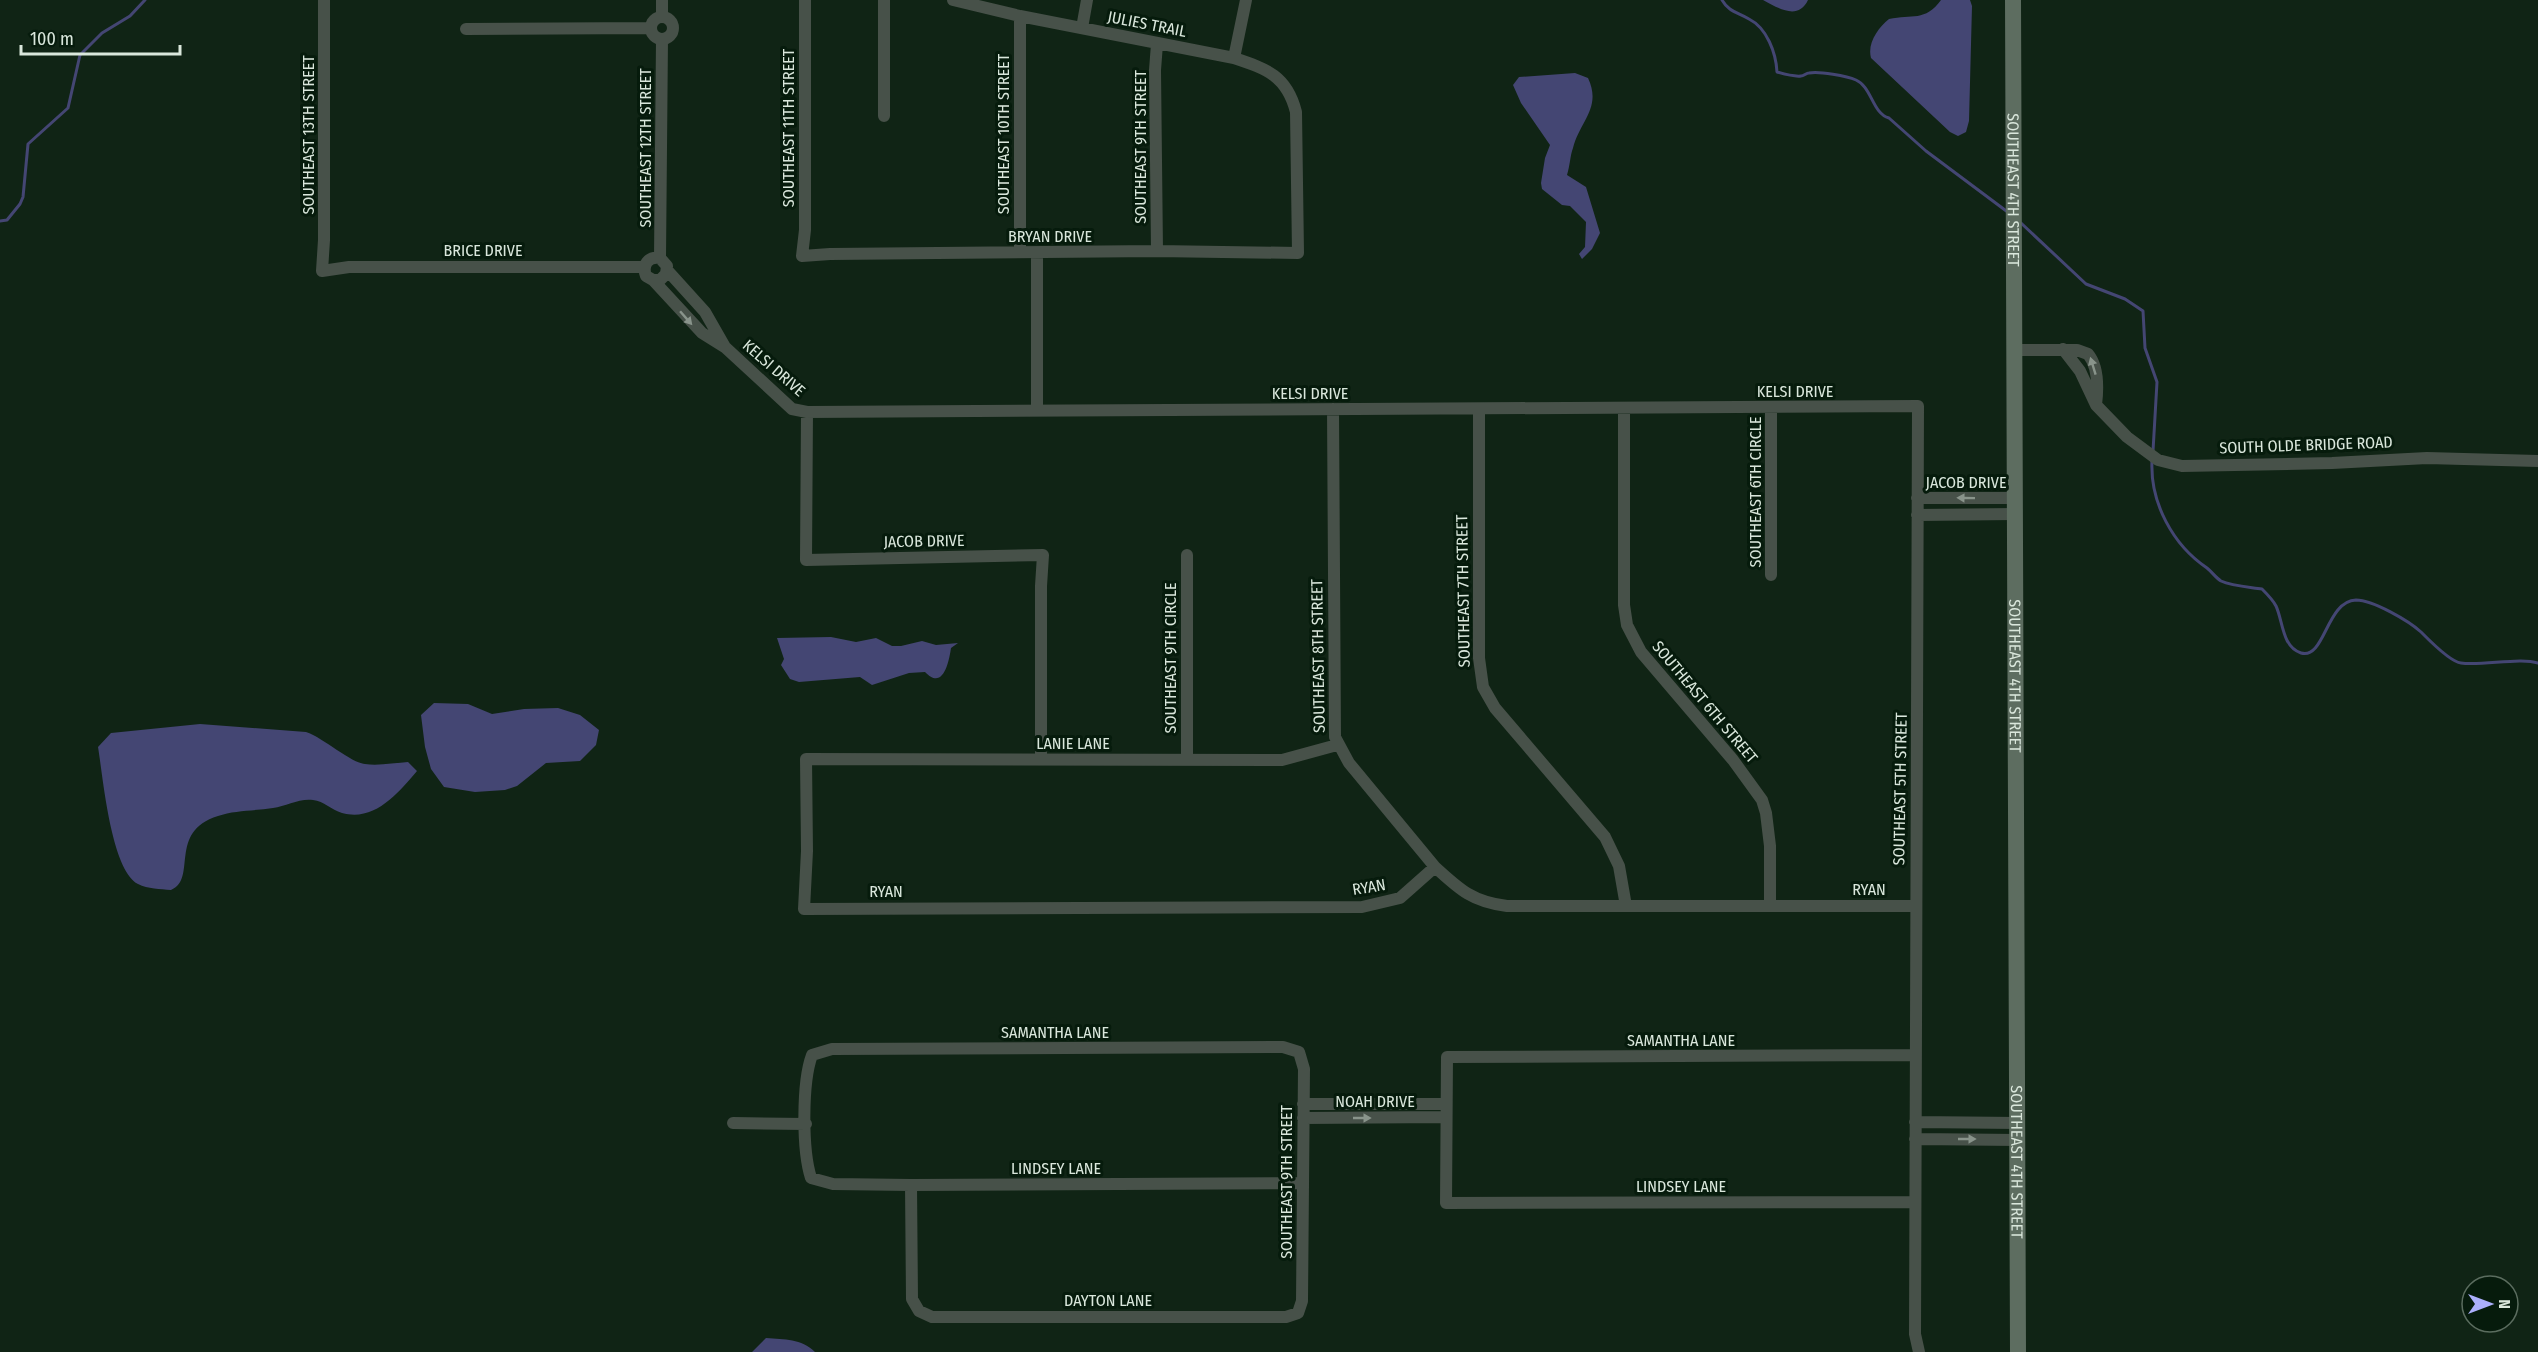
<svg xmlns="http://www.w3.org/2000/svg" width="2538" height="1352" font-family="'Fira Sans Condensed',sans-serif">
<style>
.water{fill:#444673}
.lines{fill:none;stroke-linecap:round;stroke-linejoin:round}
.stream{stroke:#444673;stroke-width:3}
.minor{stroke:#475149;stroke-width:12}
.secondary{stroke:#5d6d60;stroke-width:16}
.oneway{fill:#89948b}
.labels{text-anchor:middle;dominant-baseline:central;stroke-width:6;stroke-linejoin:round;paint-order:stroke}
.street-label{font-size:16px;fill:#dae7dc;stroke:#061b0c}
</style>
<rect width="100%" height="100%" fill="#102415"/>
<path class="water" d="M1763,0H1808C1798,21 1778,8 1763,0Z
M1941,0H1970L1972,6L1969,121L1966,132L1958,136L1950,132L1871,58C1867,43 1878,28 1889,19C1912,14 1925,22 1941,0Z
M1575,73L1588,78C1602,108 1580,121 1573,148C1570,156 1570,166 1567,175L1586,187L1600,233L1592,249L1582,259L1579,254L1585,247L1586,222L1570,206L1562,205L1542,189L1541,183L1545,158L1550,145L1521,103L1513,85L1519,77Z
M831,637L856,642L876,638L892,646H901L922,641L936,645L958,643L951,648C949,662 943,691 925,672L909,673L872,685L860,677L799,682L790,679L781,665L784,659L777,638Z
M434,703L468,704L492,714L524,709L558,708L580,715L599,730L596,745L580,761L546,763L517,786L505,790L475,792L444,787L431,769L425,747L421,715Z
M200,724L306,732C324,738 351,763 365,764C378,766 394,763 408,762L417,771C398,793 375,822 342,813C331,810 324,801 313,800C300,798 286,806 273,808C255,811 235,810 218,816C167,832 198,879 171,890C160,889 148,889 138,884C111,870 103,777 98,747L111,733Z
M766,1338C785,1340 801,1338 815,1352H752Z"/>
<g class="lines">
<path class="stream" d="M1722,0C1729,12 1737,12 1749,19C1767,28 1776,53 1777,72C1784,74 1794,77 1801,76C1804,76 1806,73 1809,73C1819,71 1847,76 1856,80C1872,87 1872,113 1889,118L1926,151L2009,213
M0,221L7,220L20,204L23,197L28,144L68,108L80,55L102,33L130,16L145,0
M2021,223L2086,284L2125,299L2143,311L2145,348L2157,382L2153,451
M2152,461C2150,503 2173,545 2207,568C2212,572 2216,578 2221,581C2232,586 2249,587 2262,589C2267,594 2273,600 2276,606C2283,621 2282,647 2301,653C2325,660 2326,601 2356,600C2373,600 2409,621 2421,632C2429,640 2450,662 2461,663C2482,666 2521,657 2538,663"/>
<path class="minor" d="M324,0V240L322,271L349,267H644
M662,0V16
M805,0V230L802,256L830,254L1157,251L1298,253L1296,112C1287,76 1267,69 1234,58L1020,16L953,0
M1020,16V252
M651 28a11 11 0 1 1 22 0a11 11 0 1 1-22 0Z
M1082,28L1087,0
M466,29L651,28
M1234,58L1246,0
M884,116V0
M1157,251L1155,70L1157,44
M1037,253V410
M660,258L662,39
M667,270L705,312L725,347
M653,280H660L666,274L667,266L660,258C648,256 642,265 646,276L653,280L702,333L726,348L792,409L807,412L1918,406L1915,1334L1919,1352
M2063,349L2080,371L2096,405L2127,437L2158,460L2182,466L2332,463L2427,458L2538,461
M2016,350H2077L2088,354C2099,367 2098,389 2096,405
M1771,408V575
M1333,409L1335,737L1349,763L1435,867
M1479,409V658L1483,687L1495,708L1605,837L1619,866L1626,906
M1624,409V605L1627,625L1641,652L1733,760L1762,800L1766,813L1770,846V905
M807,412L806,560L1043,555L1041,586V759
M1917,498H2015
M1917,515L2015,514
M1337,745L1282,760L806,759L807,851L804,909L1362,907L1400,898L1435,867C1460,890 1473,902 1507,906H1915
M1187,760V555
M1915,1055L1447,1057L1446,1203L1915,1202
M1303,1104H1446
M1303,1118L1446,1117
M1915,1122L2018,1123
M733,1123L806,1124
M1915,1139L2018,1140
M911,1185L912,1299L919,1311L932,1317H1286L1298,1313L1302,1301L1304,1069L1299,1052L1283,1047L832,1049L812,1055C802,1082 802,1150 811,1178L833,1184L911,1185L1303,1183"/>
<path class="secondary" id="s1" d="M2013,0L2018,1352"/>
</g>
<defs><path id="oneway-solid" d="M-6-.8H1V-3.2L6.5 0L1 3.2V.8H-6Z" transform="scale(1.5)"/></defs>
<g class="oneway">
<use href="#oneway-solid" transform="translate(686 318) rotate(49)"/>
<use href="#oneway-solid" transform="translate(2093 366) rotate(-107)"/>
<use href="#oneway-solid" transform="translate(1966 498) rotate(-179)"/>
<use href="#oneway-solid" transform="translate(1362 1118)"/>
<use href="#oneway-solid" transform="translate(1967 1139)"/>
</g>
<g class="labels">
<g class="street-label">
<text transform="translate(1147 24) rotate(11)">JULIES TRAIL</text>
<text transform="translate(788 128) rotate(-90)">SOUTHEAST 11TH STREET</text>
<text transform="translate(1003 134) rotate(-90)">SOUTHEAST 10TH STREET</text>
<text transform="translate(308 135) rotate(-90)">SOUTHEAST 13TH STREET</text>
<text transform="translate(1140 147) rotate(-90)">SOUTHEAST 9TH STREET</text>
<text transform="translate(645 148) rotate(-90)">SOUTHEAST 12TH STREET</text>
<text stroke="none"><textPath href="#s1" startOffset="190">SOUTHEAST 4TH STREET</textPath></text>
<text x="1050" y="236">BRYAN DRIVE</text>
<text x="483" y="250">BRICE DRIVE</text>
<text transform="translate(774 368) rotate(41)">KELSI DRIVE</text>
<text x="1795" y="391">KELSI DRIVE</text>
<text x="1310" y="393">KELSI DRIVE</text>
<text transform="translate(2306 445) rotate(-2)">SOUTH OLDE BRIDGE ROAD</text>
<text x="1966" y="482">JACOB DRIVE</text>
<text transform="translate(1755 492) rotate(-90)">SOUTHEAST 6TH CIRCLE</text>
<text transform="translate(924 541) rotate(-1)">JACOB DRIVE</text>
<text transform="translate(1463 591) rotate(-91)">SOUTHEAST 7TH STREET</text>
<text transform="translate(1318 656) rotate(-91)">SOUTHEAST 8TH STREET</text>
<text transform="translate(1170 658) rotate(-90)">SOUTHEAST 9TH CIRCLE</text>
<text stroke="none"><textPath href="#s1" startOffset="676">SOUTHEAST 4TH STREET</textPath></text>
<text transform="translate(1705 702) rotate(50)">SOUTHEAST 6TH STREET</text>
<text x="1073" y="743">LANIE LANE</text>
<text transform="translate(1900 789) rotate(-89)">SOUTHEAST 5TH STREET</text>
<text transform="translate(1369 887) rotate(-9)">RYAN</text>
<text x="1869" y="889">RYAN</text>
<text x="886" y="891">RYAN</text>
<text x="1055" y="1032">SAMANTHA LANE</text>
<text x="1681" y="1040">SAMANTHA LANE</text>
<text x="1375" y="1101">NOAH DRIVE</text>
<text stroke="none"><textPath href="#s1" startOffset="1162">SOUTHEAST 4TH STREET</textPath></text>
<text x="1056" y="1168">LINDSEY LANE</text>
<text transform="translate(1286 1182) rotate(-90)">SOUTHEAST 9TH STREET</text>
<text x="1681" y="1186">LINDSEY LANE</text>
<text x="1108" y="1300">DAYTON LANE</text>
</g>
</g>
<g transform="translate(2490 1304) rotate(90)"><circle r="28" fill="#061b0c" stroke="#5b6d5f" stroke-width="1.5"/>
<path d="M0-4.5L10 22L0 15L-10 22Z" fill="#abaffb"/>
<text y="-9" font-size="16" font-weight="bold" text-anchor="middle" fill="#dae7dc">N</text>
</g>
<path d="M21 45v9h159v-9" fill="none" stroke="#dae7dc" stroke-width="3"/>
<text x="30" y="45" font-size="18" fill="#dae7dc" stroke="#061b0c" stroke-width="4.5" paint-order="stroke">100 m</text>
</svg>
